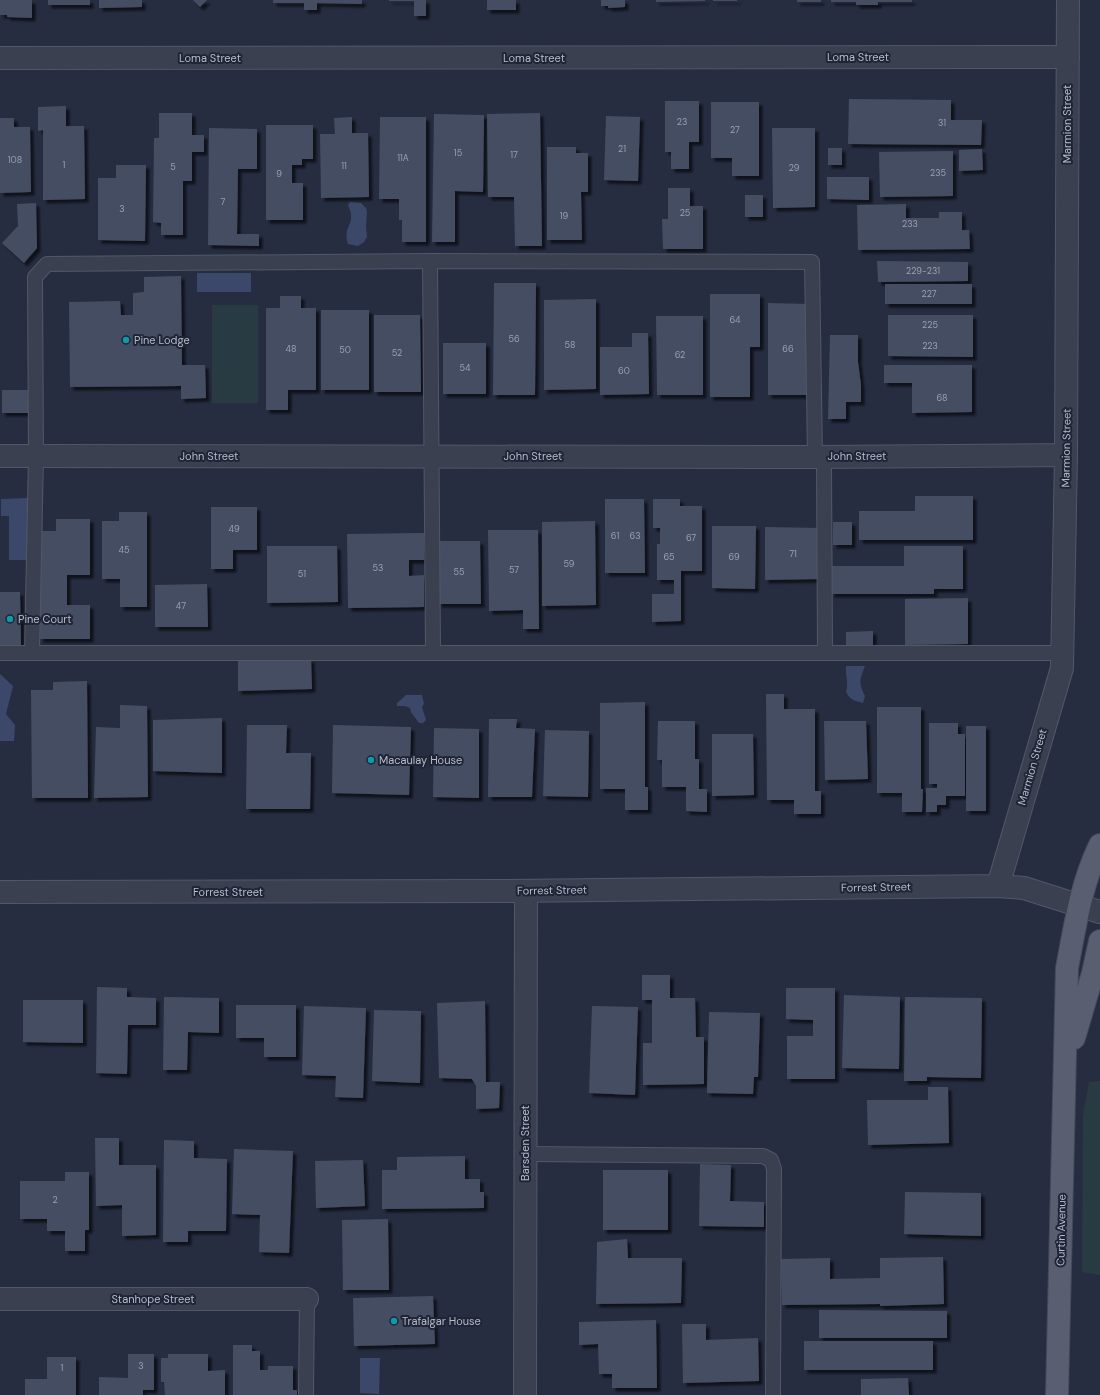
<svg xmlns="http://www.w3.org/2000/svg" width="1100" height="1395" font-family="'DM Sans',sans-serif">
<style>
.green{fill:#283b42}
.water{fill:#3c4869}
.building{fill:#454d63;filter:url(#shadow)}
.lines{fill:none;stroke-linecap:round;stroke-linejoin:round}
.service-casing{stroke:#525868;stroke-width:16}
.minor-casing{stroke:#525868;stroke-width:24}
.primary-casing{stroke:#44495a;stroke-width:24}
.service{stroke:#3a4050;stroke-width:14}
.minor{stroke:#3a4050;stroke-width:22}
.primary{stroke:#595f70;stroke-width:22}
.culture-dot{fill:#0f9aa8;stroke:#1f2536;stroke-width:1.5}
.labels{text-anchor:middle;dominant-baseline:central;stroke-width:4;stroke-linejoin:round;paint-order:stroke}
.number-label{font-size:9px;fill:#9aa0b1}
.street-label{font-size:11px;fill:#b7bccb;stroke:#1f2536}
.poi-label{font-size:11px;fill:#b7bccb;stroke:#1f2536;text-anchor:start}
</style>
<defs>
<filter id="shadow"><feDropShadow dx="3.5" dy="3.5" stdDeviation="1" flood-color="#0009"/></filter>
</defs>
<rect width="100%" height="100%" fill="#262d41"/>
<path class="green" d="M212,305H258V403H212Z
M1100,1081V1275L1082,1272L1083,1116L1089,1082Z"/>
<path class="water" d="M350,202L361,203L366,208L367,212L366,226L367,237L364,242L358,246L348,244C343,228 352,227 351,215C351,212 349,208 348,205Z
M197,273H251V292H197Z
M28,498V560H9V516H1V499Z
M846,666H865C860,679 858,683 865,696L863,703C855,701 850,700 846,692C849,684 845,675 846,666Z
M0,674L13,686L6,714L15,725L14,741H0Z
M406,695H422L424,704L422,707L426,720L423,723H419L411,712L410,708L405,706H397V703Z
M360,1358H380L379,1394L360,1393Z"/>
<path class="building" d="M0,0H32V18L7,17V15H0Z
M48,0H90V5H48Z
M99,0H142V7L99,8Z
M193,0H207L200,7Z
M273,0H362V4L317,3V10H304V3H273Z
M389,0H426V16H414V1H389Z
M487,0H516V10H487Z
M601,0H625V7L608,8V6H601Z
M656,0H705V1L656,2Z
M713,0H737V1H713Z
M797,0H821V2H797Z
M831,0H912V2H878V5H856V2H831Z
M849,99L951,100V120H982L981,145L848,144Z
M665,101H699V142H689V169H671V152H665Z
M711,102H759V176H732V158H711Z
M66,106V126H84L85,199L43,200V130L38,131V107Z
M159,113H192V135H204V152H192V181H183V235H161V223L153,222L154,138H159Z
M540,113L542,246H515L514,197H488L487,114Z
M434,114L484,115L483,192L455,191V242H432Z
M606,116L640,117L638,181L604,180Z
M352,117V133H368L369,197L321,198L320,134H335L334,118Z
M380,117H426V242H402V220H399V199H379Z
M0,118H14V127H30L31,192L0,193Z
M266,125H313V159H302V165H292V183H303V220H266Z
M209,128L257,129V169H238L237,234H259V246L208,245Z
M772,128H815V207L773,208Z
M547,147H576V153H588V192H581L582,240H547Z
M828,148H842V165H828Z
M982,149L983,170L959,171V150Z
M953,151V196L880,197L879,152Z
M116,165H146L145,241L98,240V178H116Z
M827,177H869V200L827,199Z
M668,188H690V206H703V249H663L662,219H668Z
M745,195H763V217H745Z
M36,203L37,248L24,263L2,243L18,226L17,204Z
M906,204V218H939V212H962V230H969L970,249L858,250L857,205Z
M877,261L968,262V281L878,282Z
M181,276L182,365H205L206,398L181,399V386L70,387L69,302L120,301L121,315H133V293L144,292V277Z
M494,283H536L535,395H493Z
M885,284H972V304H885Z
M710,294H760V347H750V397H710Z
M280,296H301V308H316V390H288V410H266V308H280Z
M596,299V389L544,390V300Z
M768,303L809,304L808,395H768Z
M321,310H369V390H321Z
M374,315H420L421,392H374Z
M888,315H973V357L888,356Z
M656,316H703V395H657Z
M632,333H648L649,394L600,395V347H632Z
M830,335H858V362L861,385V402H846V419H828Z
M443,343H486V394H443Z
M884,365H972V412L912,413V383H884Z
M2,390H31V413H2Z
M915,496H973V540H859V511H915Z
M605,499H644L645,573H605Z
M653,499H680V506H702V571H681V621L652,622V594H674V580H657V544H660V528H653Z
M211,507H257V550H233V569H211Z
M119,512H147V607H120V579H102V521H119Z
M56,519H90V575H67V605H90V639H40L41,531H56Z
M595,521L596,605L542,606V522Z
M833,522H852V545H833Z
M712,526H756L755,589L712,588Z
M765,527L821,528V579L765,580Z
M488,530H538L539,629H523V610L489,611Z
M424,533V560H409V576L424,575V607L348,608L347,534Z
M437,541H480L481,604H438Z
M267,546H337L338,602L267,603Z
M904,546H963V589H934V594H831V566H904Z
M207,584L208,627H155V585Z
M0,592H20L21,646H0Z
M968,598V644L905,645V599Z
M873,631V646H846V632Z
M311,659L312,689L238,691V660Z
M87,681L88,798H32L31,690H53V682Z
M766,694H784V709H815V791H821V814H794V800H767Z
M645,702V787H648V810H625V789H600V703Z
M120,705L147,706L148,797L94,798L96,727L120,728Z
M877,707H921V789H923L922,812H902V793H877Z
M222,718V773L153,771V720Z
M489,719H517L516,728L535,729L532,797H488Z
M658,721H695V759H699V789H707V812L686,811V787H662V760H657Z
M824,721H866L868,779L825,780Z
M929,723H958V734H965V796H946V805H937V812H926V788H937V784H929Z
M247,725H287L286,753H311L310,809H246Z
M333,725L411,727L409,795L332,793Z
M966,726H986V811H966Z
M434,728L479,729V798L433,797Z
M545,730L589,731L588,797L543,796Z
M712,734H753L754,795L712,796Z
M642,975H670V998H695L696,1037H704V1084L643,1085V1043H652V1000H642Z
M97,987L127,988V997L156,998V1025H128L127,1074L96,1073Z
M786,988H835V1079H787V1036H813V1020L786,1019Z
M844,995L900,997L899,1069L842,1068Z
M164,997L219,998V1033L188,1032L187,1070H163Z
M905,997L982,998L981,1078L927,1077V1081H904Z
M23,1000H83V1043L23,1042Z
M485,1001L486,1082H500L499,1108L476,1109V1086L472,1079L439,1078L437,1003Z
M236,1005H296V1057H264V1038H236Z
M304,1006L366,1008L363,1098L335,1097L336,1076L302,1075Z
M592,1006L638,1007L635,1095L589,1093Z
M374,1010L421,1011L420,1083L372,1081Z
M709,1012L760,1013L758,1077H754L753,1094L707,1093Z
M928,1087H948L949,1143L868,1145L867,1100H928Z
M95,1138H119V1165H156V1235L122,1236V1205L96,1206Z
M164,1140L194,1141V1158L227,1159L226,1231H188V1242H163Z
M234,1149L293,1151L289,1253L259,1252L260,1215L232,1214Z
M465,1156V1179H480V1192H484V1208L382,1209V1170H397V1157Z
M363,1160L365,1206L316,1208L315,1161Z
M700,1164L731,1165L730,1201L764,1202V1227L699,1226Z
M603,1170H668V1230H603Z
M65,1172H89V1230H85V1251H65V1231H47V1219H20V1181H65Z
M905,1192L981,1193V1236L904,1234Z
M388,1219L389,1290H343L342,1220Z
M627,1239L628,1258H682L681,1303L596,1304L597,1242Z
M943,1257L944,1304L880,1306V1304L782,1305L781,1259L830,1258V1279L880,1278V1258Z
M433,1296L435,1344L354,1346L353,1298Z
M819,1310L947,1311V1338H819Z
M656,1320L657,1388H612V1374H599L598,1344L579,1345V1322Z
M682,1324H706V1340L758,1338L759,1381L683,1383Z
M804,1341H933V1370H804Z
M233,1345H252V1351H260V1370H268V1366H293V1390H297V1395H233Z
M128,1354H154V1390H143V1395H99V1377L128,1378Z
M168,1354H208V1371L225,1370V1395H165L164,1382H161V1358H168Z
M47,1357H76V1395H25V1379H47Z
M908,1378L909,1395H861V1379Z"/>
<g class="lines">
<defs>
<path id="service" d="M430,261L433,653
M0,653H1062
M32,653L36,456L35,277L47,264L430,261L812,262L815,457L824,465L825,653
M525,1154L763,1156L771,1160L774,1169L773,1395
M306,1395L307,1299"/>
<path id="minor" d="M0,58L1068,57
M0,456L815,457L1066,455
M998,886L1062,668L1066,455L1068,0
M0,892L505,891L998,886L1024,888L1100,912
M0,1299H307
M525,1395L526,891"/>
<path id="primary" d="M1074,1038L1093,973L1100,941
M1057,1395L1067,968C1075,926 1081,884 1100,845"/>
</defs>
<use href="#service" class="service-casing"/>
<use href="#minor" class="minor-casing"/>
<use href="#primary" class="primary-casing"/>
<use href="#service" class="service"/>
<use href="#minor" class="minor"/>
<use href="#primary" class="primary"/>
</g>
<g class="culture-dot">
<circle cx="126" cy="340" r="4"/>
<circle cx="10" cy="619" r="4"/>
<circle cx="371" cy="760" r="4"/>
<circle cx="394" cy="1321" r="4"/>
</g>
<g class="labels">
<g class="number-label">
<text x="682" y="122">23</text>
<text x="942" y="123">31</text>
<text x="735" y="130">27</text>
<text x="622" y="149">21</text>
<text x="458" y="153">15</text>
<text x="514" y="155">17</text>
<text x="403" y="158">11A</text>
<text x="15" y="160">108</text>
<text x="64" y="165">1</text>
<text x="344" y="166">11</text>
<text x="173" y="167">5</text>
<text x="794" y="168">29</text>
<text x="938" y="173">235</text>
<text x="279" y="174">9</text>
<text x="223" y="202">7</text>
<text x="122" y="209">3</text>
<text x="685" y="213">25</text>
<text x="564" y="216">19</text>
<text x="910" y="224">233</text>
<text x="923" y="271">229-231</text>
<text x="929" y="294">227</text>
<text x="735" y="320">64</text>
<text x="930" y="325">225</text>
<text x="514" y="339">56</text>
<text x="570" y="345">58</text>
<text x="930" y="346">223</text>
<text x="291" y="349">48</text>
<text x="788" y="349">66</text>
<text x="345" y="350">50</text>
<text x="397" y="353">52</text>
<text x="680" y="355">62</text>
<text x="465" y="368">54</text>
<text x="624" y="371">60</text>
<text x="942" y="398">68</text>
<text x="234" y="529">49</text>
<text x="615" y="536">61</text>
<text x="635" y="536">63</text>
<text x="691" y="538">67</text>
<text x="124" y="550">45</text>
<text x="793" y="554">71</text>
<text x="669" y="557">65</text>
<text x="734" y="557">69</text>
<text x="569" y="564">59</text>
<text x="378" y="568">53</text>
<text x="514" y="570">57</text>
<text x="459" y="572">55</text>
<text x="302" y="574">51</text>
<text x="181" y="606">47</text>
<text x="55" y="1200">2</text>
<text x="141" y="1366">3</text>
<text x="62" y="1368">1</text>
</g>
<g class="street-label">
<text x="858" y="57">Loma Street</text>
<text x="210" y="58">Loma Street</text>
<text x="534" y="58">Loma Street</text>
<text transform="translate(1067 124) rotate(-90)">Marmion Street</text>
<text transform="translate(1066 448) rotate(-89)">Marmion Street</text>
<text x="209" y="456">John Street</text>
<text x="533" y="456">John Street</text>
<text x="857" y="456">John Street</text>
<text transform="translate(1032 767) rotate(-74)">Marmion Street</text>
<text transform="translate(876 887) rotate(-1)">Forrest Street</text>
<text transform="translate(552 890) rotate(-1)">Forrest Street</text>
<text x="228" y="892">Forrest Street</text>
<text transform="translate(525 1143) rotate(-90)">Barsden Street</text>
<text transform="translate(1061 1230) rotate(-89)">Curtin Avenue</text>
<text x="153" y="1299">Stanhope Street</text>
</g>
<g class="poi-label">
<text x="134" y="340">Pine Lodge</text>
<text x="18" y="619">Pine Court</text>
<text x="379" y="760">Macaulay House</text>
<text x="402" y="1321">Trafalgar House</text>
</g>
</g>
</svg>
